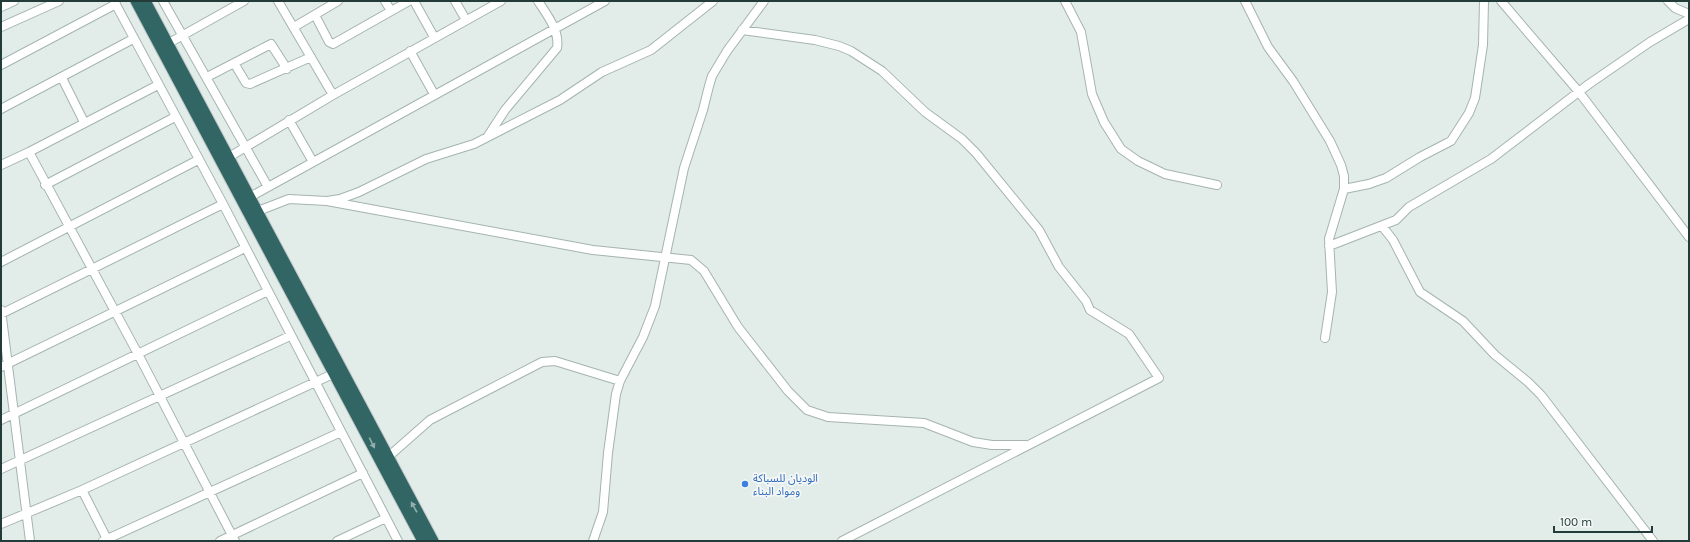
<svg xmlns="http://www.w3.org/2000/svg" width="1690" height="542" font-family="Karla,'Noto Sans Arabic',sans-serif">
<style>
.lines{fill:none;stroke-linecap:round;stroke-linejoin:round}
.minor-casing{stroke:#a5b4b1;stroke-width:10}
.highway-casing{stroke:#c1c8c8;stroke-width:13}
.minor{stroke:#fff;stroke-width:8}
.highway{stroke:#316664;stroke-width:11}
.oneway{fill:#92afad}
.shop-dot{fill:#3f7fe0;stroke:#f3f8f6;stroke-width:1.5}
.labels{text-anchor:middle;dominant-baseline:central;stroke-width:3.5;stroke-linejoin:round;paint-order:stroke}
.shop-label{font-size:11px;fill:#366cbe;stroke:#f3f8f6;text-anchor:start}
</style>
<rect width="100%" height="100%" fill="#e2ece9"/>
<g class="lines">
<defs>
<path id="minor" d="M114,1L223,204L398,541
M163,1L268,187
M278,1L333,95
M385,1L391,11
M414,1L434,37
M455,1L466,20
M1065,1L1081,32L1092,94L1104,122L1121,149L1138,161L1165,174L1217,185
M1245,1L1268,47L1293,81L1330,141L1341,165L1344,176V189L1329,239L1332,292L1325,338
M1501,1L1579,92L1689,237
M1668,1L1675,8L1689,14
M1,7L14,1
M315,15L329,42L333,44L409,1
M1,27L59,1
M294,27L338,1
M742,30L815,40L839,46L851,51L882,71L925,112L962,139L976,153L1039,230L1059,267L1086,301L1090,310L1129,334L1159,378L842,541
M169,43L244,1
M410,51L434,94
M234,63L246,83L250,84L311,57
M1,65L116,4
M207,77L271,44L287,69
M62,78L84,122
M1,109L133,39
M289,120L313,162
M488,136L505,110L557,48C560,31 547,15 538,1
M29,152L158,85
M229,157L333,95L501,1
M1,165L29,152L138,354L235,541
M45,185L175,117
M1344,189L1369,184L1386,178L1420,157L1451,141L1469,113L1475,98L1483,45L1484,1
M250,197L605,1
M327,201L593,250L691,260L704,271L738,327L788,391L807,410L828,417L924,423L973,442L992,445H1025
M258,211L289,199L327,201L340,199L359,192L426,159L474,144L560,100L602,72L651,50L713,1
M1382,226L1393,240L1420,292L1463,321L1495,355L1528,382L1541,395L1653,541
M1329,246L1396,220L1409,207L1491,159L1589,84L1650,42L1689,19
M1,262L198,160
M1,310L30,541
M1,314L223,204
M1,367L245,248
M1,420L268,291
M388,457L430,420L542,362L555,361L620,381
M1,469L290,336
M82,490L108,541
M1,524L82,490L335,373
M103,541L341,432
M220,541L363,473
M337,541L386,518
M593,541L603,512L608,453L616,394L620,381L643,337L655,306L684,168L703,110L709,86L712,76L727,51L764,1"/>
<path id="highway" d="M136,1L423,541
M145,1L433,541"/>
</defs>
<use href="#minor" class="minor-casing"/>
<use href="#highway" class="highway-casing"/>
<use href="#minor" class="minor"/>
<use href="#highway" class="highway"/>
</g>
<defs><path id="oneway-solid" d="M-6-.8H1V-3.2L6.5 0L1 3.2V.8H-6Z"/></defs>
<g class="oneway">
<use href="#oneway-solid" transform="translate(372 443) rotate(63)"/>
<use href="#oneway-solid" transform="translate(414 507) rotate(-119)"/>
</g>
<circle class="shop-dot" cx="745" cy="484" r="4"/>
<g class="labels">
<g class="shop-label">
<text x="753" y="478">الوديان للسباكة<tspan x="753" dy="13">ومواد البناء</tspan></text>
</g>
</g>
<rect width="1690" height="542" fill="none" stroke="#233c39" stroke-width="4"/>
<path d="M1554 526v6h98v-6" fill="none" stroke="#233c39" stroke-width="2"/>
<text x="1560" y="526" font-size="12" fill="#233c39" stroke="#f3f8f6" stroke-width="3" paint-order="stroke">100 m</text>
</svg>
